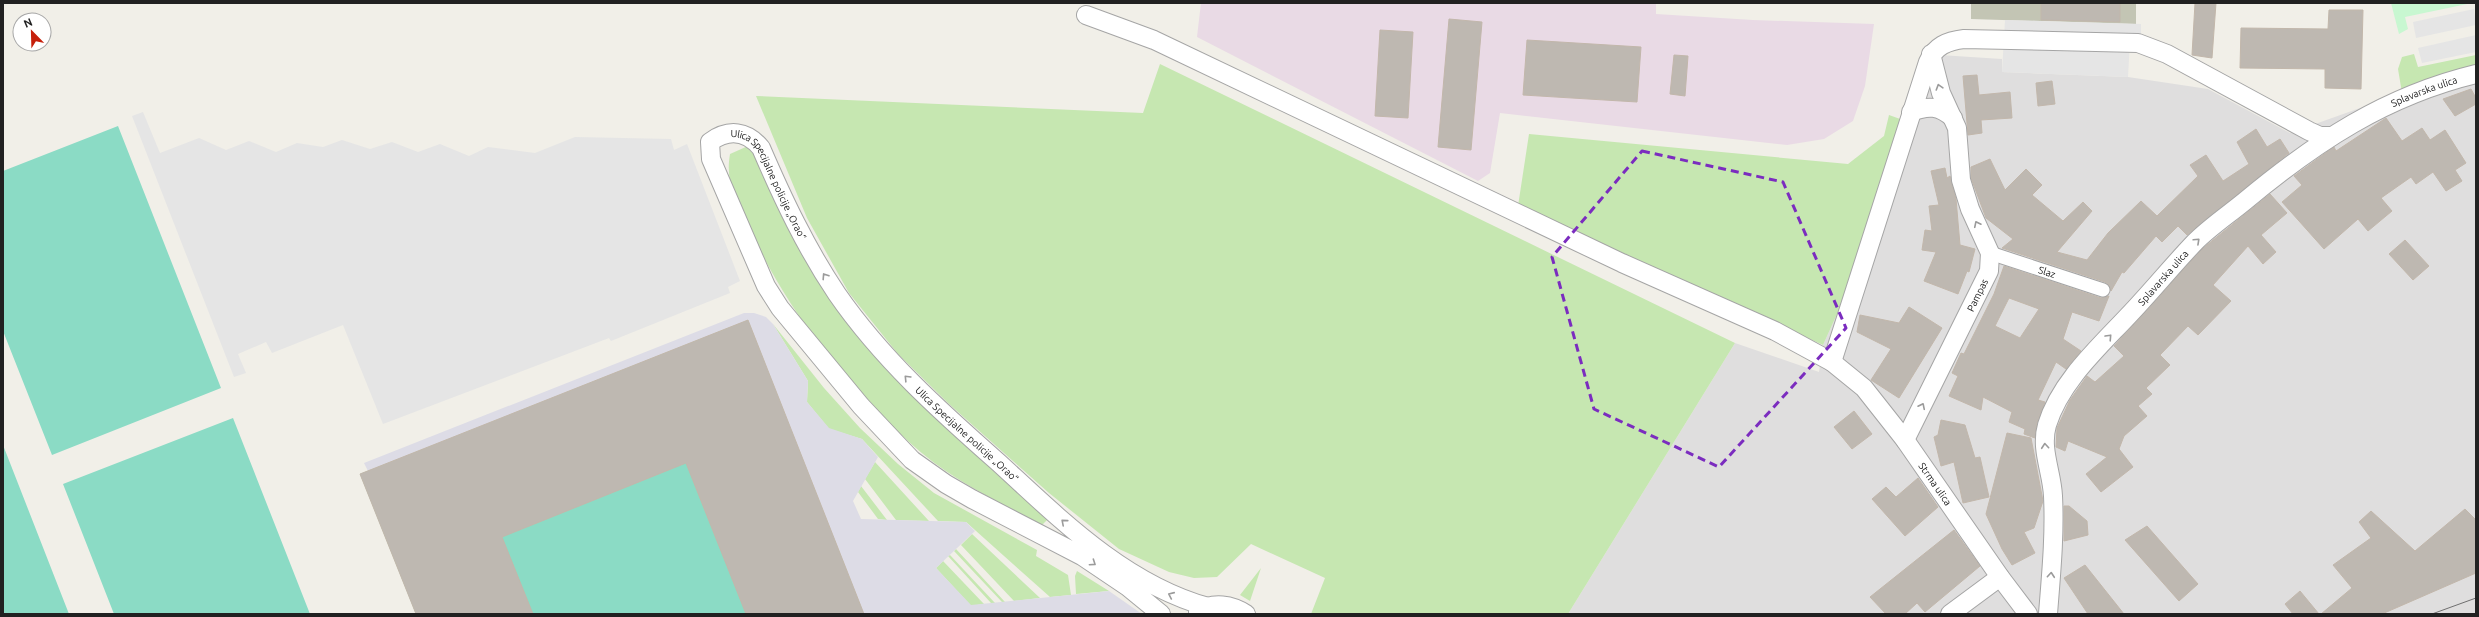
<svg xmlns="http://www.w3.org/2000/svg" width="2479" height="617" font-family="Ubuntu,sans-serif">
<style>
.residential{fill:#dfdede}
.industrial{fill:#e9dae5}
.construction{fill:#c3c5b4}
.grass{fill:#c6e7b1}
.park{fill:#c8f7d1}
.pitch{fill:#8bdbc5}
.parking{fill:#e5e5e5}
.plaza{fill:#dddce6}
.building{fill:#beb8b1;stroke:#c2b7ab;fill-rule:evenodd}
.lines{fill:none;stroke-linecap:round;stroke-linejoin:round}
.pedestrian-casing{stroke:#a5a5a5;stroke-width:15}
.minor-casing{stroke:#a5a5a5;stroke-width:20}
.pedestrian{stroke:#fff;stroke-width:13}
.minor{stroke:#fff;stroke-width:18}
.tram{stroke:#6f6f6f;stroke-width:1}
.oneway{stroke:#9b9b9b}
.marked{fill:none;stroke:#7b2cbf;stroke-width:3;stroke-dasharray:8 5;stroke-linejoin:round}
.labels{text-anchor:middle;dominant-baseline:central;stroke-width:3;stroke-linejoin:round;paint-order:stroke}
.street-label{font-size:10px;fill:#212121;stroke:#fff}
</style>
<rect width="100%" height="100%" fill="#f1efe8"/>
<path class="residential" d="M1924,54L2002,59V72L2128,77L2208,89L2290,133L2402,93L2476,70V614H1568L1735,343L1819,372L1823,345L1847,292Z"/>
<path class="industrial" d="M1201,3H1656V14L1753,20L1874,24L1865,86L1853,121L1824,139L1787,145L1500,113L1490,173L1478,181L1197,37Z"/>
<path class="construction" d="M1971,3H2136V24L1971,19Z"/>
<path class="grass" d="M2414,54L2418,67L2476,55V70L2402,93L2398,69L2402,57Z
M1160,64L1735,343L1568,614H1311L1325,578L1251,544L1217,577L1194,578L1169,572L1119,549L1049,493L949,404L898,354L849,293L807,218L756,96L1143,113Z
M1889,115L1903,120L1847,292L1823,345L1518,206L1529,134L1848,164L1884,136Z
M748,146L755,150L807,257L1048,519L1042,525C996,501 948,478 909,442C842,381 784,306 747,223C736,197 725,183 730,154Z
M773,324L824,388L860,428L898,464L934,493L1037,550L1036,556L1068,575L1071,595L1050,597L966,522L938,521L862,439L829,429L807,402L808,381Z
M875,462L929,521L896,520L865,479Z
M861,486L887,520L878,519L858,492Z
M972,534L1040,598L1014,601L961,545Z
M956,549L1005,602H1002L954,551Z
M950,555L995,603H991L948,556Z
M943,561L984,604L971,606L936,568Z
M1261,568L1250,601L1240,595Z
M1077,571L1109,591L1076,594L1075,576Z"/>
<path class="park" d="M2391,3H2472L2405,17L2408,29L2399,34Z"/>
<path class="pitch" d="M118,126L221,388L52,455L3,331V171Z
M748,320L864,614H416L360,474Z
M233,418L310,614H114L63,484Z
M3,445L69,614H3Z"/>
<path class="parking" d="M2474,9L2476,25L2416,38L2413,22Z
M2005,20L2141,24V41H2130L2128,77L2002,72Z
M2476,35V52L2422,63L2418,48Z
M143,112L160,153L199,138L226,150L249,141L276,152L297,143L323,147L342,140L370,149L392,142L418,152L440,144L469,156L488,147L535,153L575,137L671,139L674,150L687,144L740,281L728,287L730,293L611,341L609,338L383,424L343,325L272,353L266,342L238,354L246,373L234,377L132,116Z"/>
<path class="plaza" d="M744,313H754L766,317L773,324L808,381L807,402L829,428L862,439L878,457L853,501L861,519L966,522L975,531L936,568L971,605L1109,591L1142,614H864L748,320L368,471L364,463Z"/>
<path class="building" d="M2041,3H2120V22L2041,20Z
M2195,3H2216L2212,58L2192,55Z
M2329,10H2363L2361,89L2325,88V69L2240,68L2241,28L2328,29Z
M1449,19L1482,22L1471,150L1438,147Z
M1380,30L1413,32L1408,118L1375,116Z
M1527,40L1641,47L1637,102L1523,95Z
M1674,55L1688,56L1685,96L1670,94Z
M1977,75L1979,95L2010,92L2012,118L1981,120L1982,133L1968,135L1963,76Z
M2052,81L2055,104L2038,106L2036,83Z
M2471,89L2476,98V104L2455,116L2443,99Z
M2386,118L2402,141L2422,128L2430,140L2445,130L2466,163L2455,170L2462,181L2446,191L2433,172L2416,184L2411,177L2381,198L2392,211L2368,231L2358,219L2324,249L2282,202L2302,185L2294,176L2331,149L2334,147L2336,151Z
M2256,129L2267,147L2280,139L2289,153L2187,235L2178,226L2162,242L2156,236L2124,273L2122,272L2111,291L2109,285L2105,282L2002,248L2013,239L1986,218L1971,178V167L1990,159L2005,190L2026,169L2042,185L2032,195L2063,221L2083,202L2092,211L2057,252L2087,260L2108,233L2141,201L2157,216L2198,176L2190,165L2206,155L2223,181L2249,164L2237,142Z
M1945,168L1947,178L1950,176L1956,199L1960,245L1975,249L1969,272L1967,271L1958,294L1924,281L1936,252L1922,250L1925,230L1932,231L1929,206L1939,205L1931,171Z
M2270,194L2287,213L2261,235L2276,252L2263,264L2248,246L2213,285L2231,301L2198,335L2188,326L2160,355L2170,365L2146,388L2152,394L2138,406L2147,416L2124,436L2119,449L2133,467L2101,492L2086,474L2107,457L2068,441L2065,451L2056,447L2057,428L2070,400L2087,376L2095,382L2124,356L2114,346L2202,249Z
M2405,240L2429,266L2413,280L2389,254Z
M2004,266L2101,298L2109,296L2099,321L2072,312L2063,339L2081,351L2066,369L2056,362L2038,400L2045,402L2037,423L2035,438L2024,434L2025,429L2009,422L2012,412L1983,397L1981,410L1949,396L1958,376L1952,373L1961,353L1964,354L1994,294ZM2009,298L2039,309L2020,338L1995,326Z
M1909,307L1942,328L1899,398L1871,380L1891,349L1857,332L1860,315L1899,323Z
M748,320L864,614H746L686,463L502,537L533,614H416L360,474Z
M1854,411L1872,434L1852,449L1834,427Z
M1941,420L1965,425L1975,458L1980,457L1989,497L1963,503L1954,462L1941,466L1934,437L1938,435Z
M2007,433L2031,438L2043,501L2034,528L2024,532L2035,553L2012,565L2002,549L1986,514Z
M1918,478L1938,507L1905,536L1872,499L1886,487L1896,497Z
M2064,506H2069L2087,521L2088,535L2064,541Z
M2465,509L2476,520V573L2382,614H2321L2352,588L2333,565L2371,538L2359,522L2371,511L2415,551Z
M2147,526L2198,584L2179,601L2125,540Z
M1954,530L1980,566L1925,612L1917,603L1905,614H1886L1870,597Z
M2085,565L2124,614H2088L2064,578Z
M2300,591L2319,614H2293L2285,604Z"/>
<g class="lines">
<defs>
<g id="pedestrian">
<path id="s1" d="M1990,253L2103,290"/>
</g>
<g id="minor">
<path id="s2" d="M1086,15L1154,40L1622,263L1775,331L1832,362L1864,388L1905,440L2000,577L2028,614"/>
<path d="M1911,112C1929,105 1939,106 1953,118"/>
<path d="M1832,362L1928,62C1935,46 1947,41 1964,39L2138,43L2167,54L2309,131L2320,136H2332"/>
<path id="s3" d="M1905,440L1989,271L1990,253L1970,209L1961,180L1957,128L1941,93L1931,54"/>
<path d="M1198,612C1213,601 1232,605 1246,614"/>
<path id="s4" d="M1161,614L1128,587L1082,556L972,499L946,484L912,460L861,406L780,308L766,286L711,159L710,142C729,128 747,131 761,148C783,199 806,248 837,294C882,359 940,411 999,463C1061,520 1125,584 1208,607"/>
<path d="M1950,614L2000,577"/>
<path id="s5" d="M2048,614C2051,575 2055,536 2053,496C2052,472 2040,449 2047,425C2060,382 2099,347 2128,316C2151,292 2172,266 2195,242C2210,227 2228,215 2245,201C2316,142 2385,96 2476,74"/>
</g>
</defs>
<use href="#pedestrian" class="pedestrian-casing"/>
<use href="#minor" class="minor-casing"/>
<use href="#pedestrian" class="pedestrian"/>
<use href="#minor" class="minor"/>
<path class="tram" d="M2432,614L2476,598"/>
</g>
<defs><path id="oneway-chevron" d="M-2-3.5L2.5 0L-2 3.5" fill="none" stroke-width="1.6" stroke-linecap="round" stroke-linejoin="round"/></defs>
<g class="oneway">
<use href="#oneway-chevron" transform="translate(1939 87) rotate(-107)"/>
<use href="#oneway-chevron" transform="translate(1977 224) rotate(-116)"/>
<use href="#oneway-chevron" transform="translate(2197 241) rotate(-43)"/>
<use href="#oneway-chevron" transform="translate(825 276) rotate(-123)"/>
<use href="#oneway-chevron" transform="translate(2109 337) rotate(-47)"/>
<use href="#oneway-chevron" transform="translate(907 378) rotate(-134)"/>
<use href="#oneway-chevron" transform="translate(1922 406) rotate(-64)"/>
<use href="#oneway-chevron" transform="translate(2045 446) rotate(-95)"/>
<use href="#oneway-chevron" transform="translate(1064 522) rotate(-139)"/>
<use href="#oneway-chevron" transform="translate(1093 563) rotate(34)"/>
<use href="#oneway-chevron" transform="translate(2051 575) rotate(-85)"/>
<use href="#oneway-chevron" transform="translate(1171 595) rotate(-156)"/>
</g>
<path class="marked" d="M1642,151L1783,182L1846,328L1719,467L1594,409L1552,257Z"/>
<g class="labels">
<g class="street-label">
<text stroke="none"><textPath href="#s5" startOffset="703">Splavarska ulica</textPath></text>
<text stroke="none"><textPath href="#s4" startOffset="767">Ulica Specijalne policije „Orao“</textPath></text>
<text stroke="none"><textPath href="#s1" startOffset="60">Slaz</textPath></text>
<text stroke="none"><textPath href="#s5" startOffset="379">Splavarska ulica</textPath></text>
<text stroke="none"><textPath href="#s3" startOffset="162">Pampas</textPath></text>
<text stroke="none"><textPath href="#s4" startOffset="1091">Ulica Specijalne policije „Orao“</textPath></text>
<text stroke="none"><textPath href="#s2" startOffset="984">Strma ulica</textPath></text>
</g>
</g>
<rect width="2479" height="617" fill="none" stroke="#212121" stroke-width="8"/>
<g transform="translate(32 32) rotate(337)"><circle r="19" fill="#ffffff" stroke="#a6a6a6"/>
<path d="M0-3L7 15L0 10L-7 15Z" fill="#c6200b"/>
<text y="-6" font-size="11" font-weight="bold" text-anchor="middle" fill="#212121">N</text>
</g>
</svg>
